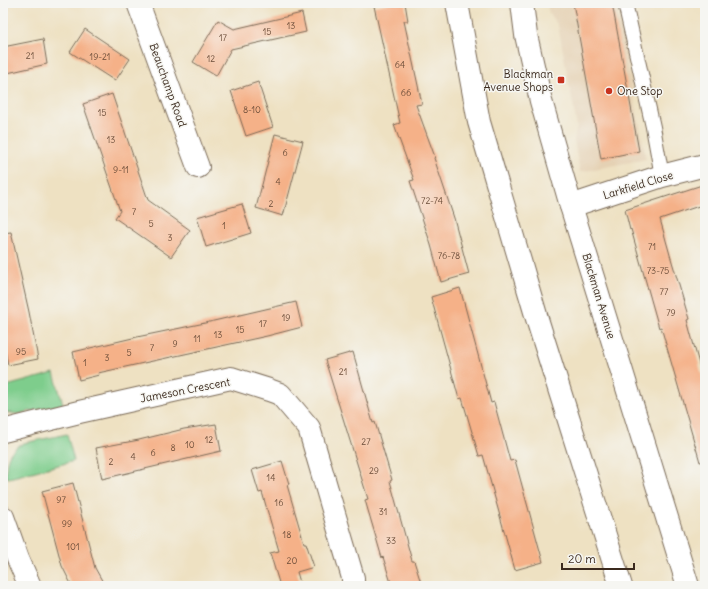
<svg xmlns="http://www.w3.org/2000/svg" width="708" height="589" font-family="Delius,sans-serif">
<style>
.built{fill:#e5d1b4}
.green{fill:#7ecd8c;stroke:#5c7c55}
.building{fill:#f5b188}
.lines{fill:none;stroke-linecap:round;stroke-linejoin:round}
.lane-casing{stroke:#7a6a57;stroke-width:16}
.street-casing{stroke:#7a6a57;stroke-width:24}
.secondary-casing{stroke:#7a6a57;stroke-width:24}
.lane{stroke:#fff;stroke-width:14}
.street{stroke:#fff;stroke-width:22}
.secondary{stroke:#fff;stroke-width:22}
.poi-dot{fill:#c8321e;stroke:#f6f6f2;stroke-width:1.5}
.labels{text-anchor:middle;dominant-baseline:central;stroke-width:3;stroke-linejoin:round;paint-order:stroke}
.number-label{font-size:9px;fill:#6a4c38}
.poi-label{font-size:11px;fill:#3b2a1e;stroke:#f6f6f2;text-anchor:end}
.street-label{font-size:11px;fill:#3b2a1e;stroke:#f6f6f2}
</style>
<rect width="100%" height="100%" fill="#f6f6f2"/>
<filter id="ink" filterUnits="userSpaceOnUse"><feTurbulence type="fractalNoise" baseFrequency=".025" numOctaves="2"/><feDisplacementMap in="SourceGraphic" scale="8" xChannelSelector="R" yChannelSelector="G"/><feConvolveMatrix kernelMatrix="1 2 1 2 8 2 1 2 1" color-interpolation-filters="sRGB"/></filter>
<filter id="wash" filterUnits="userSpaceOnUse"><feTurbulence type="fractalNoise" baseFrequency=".012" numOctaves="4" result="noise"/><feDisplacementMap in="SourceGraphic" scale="16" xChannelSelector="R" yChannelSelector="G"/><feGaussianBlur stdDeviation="0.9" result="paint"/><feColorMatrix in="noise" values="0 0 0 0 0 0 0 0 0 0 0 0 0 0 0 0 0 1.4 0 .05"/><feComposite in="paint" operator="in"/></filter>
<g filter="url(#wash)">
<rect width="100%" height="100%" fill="#eee1c2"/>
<path class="built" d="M547,3H616L646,159L580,172L574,140L577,126L558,25L549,14Z"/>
<path class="green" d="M54,373L63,404L18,414L3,412V387Z
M67,434L74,461L9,478L6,477C6,460 7,451 24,443Z"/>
<g id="blocks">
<path class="building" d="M391,3H405L408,21H404L422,104L416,105L435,157L434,158L454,218L469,274L441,282L431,245L410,181L414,180L394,125L400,123L374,6Z
M573,3H612L639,151L601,159Z
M302,13L306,32L231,49L216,76L193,62L218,20L234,29Z
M85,29L130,59L115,81L70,52Z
M43,39L47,64L3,74V47Z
M258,82L273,127L246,136L231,91Z
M112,94L148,200L190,230L171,257L115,218L120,211L83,104Z
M275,134L303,141L283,216L256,208Z
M705,184V204L660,219L670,255L689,319L687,320L705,386V461L700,462L661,327L659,328L631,229L630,230L625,210Z
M242,204L251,233L206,247L197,217Z
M11,232L29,312L38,359L8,365L3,339V233Z
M460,288L491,403L494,402L510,461L515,460L543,562L515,570L483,455L479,456L462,398L459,399L431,297Z
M296,302L302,327L267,336L98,373L99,375L79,380L73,352L137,337L205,323Z
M353,352L373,423L375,422L392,480L390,481L412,561H414L422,586H392L383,557L382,558L365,500L368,499L325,360Z
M216,424L221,451L102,479L96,448L139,440L184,429Z
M282,461L289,484L287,485L304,543H306L314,567L297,572L301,586H280L270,553L279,551L262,492L259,493L252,470Z
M73,483L95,568L105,586H72L62,566L42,491Z"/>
</g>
</g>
<g filter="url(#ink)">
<use href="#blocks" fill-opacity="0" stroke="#7a6a57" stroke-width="1"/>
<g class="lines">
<defs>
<path id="lane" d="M625,3L653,127L662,176"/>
<path id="street" d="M138,3L198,167
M457,3L479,122L538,322L621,586
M571,206L662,176L705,165
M3,431L79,412L231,378L269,390L280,394L309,428L353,578V586
M3,517L18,559L30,586"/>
<path id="secondary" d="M522,3L526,35L541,101L571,206L688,586"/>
</defs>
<use href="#lane" class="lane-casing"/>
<use href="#street" class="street-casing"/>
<use href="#secondary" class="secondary-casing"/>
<use href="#lane" class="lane"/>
<use href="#street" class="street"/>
<use href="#secondary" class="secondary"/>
</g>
</g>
<g class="poi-dot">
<rect x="557" y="76" width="8" height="8" rx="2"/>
<circle cx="609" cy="91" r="4"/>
</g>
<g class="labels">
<g class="number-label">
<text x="291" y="25">13</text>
<text x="267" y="31">15</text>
<text x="223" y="37">17</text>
<text x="30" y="55">21</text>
<text x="100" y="56">19-21</text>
<text x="211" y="58">12</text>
<text x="400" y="64">64</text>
<text x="406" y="92">66</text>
<text x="252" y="109">8-10</text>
<text x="102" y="112">15</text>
<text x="111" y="139">13</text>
<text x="285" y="152">6</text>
<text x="121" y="169">9-11</text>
<text x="278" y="181">4</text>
<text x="432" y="200">72-74</text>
<text x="271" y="203">2</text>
<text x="134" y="211">7</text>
<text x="151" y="223">5</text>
<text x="224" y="225">1</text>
<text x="170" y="237">3</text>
<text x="652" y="246">71</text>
<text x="449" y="255">76-78</text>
<text x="658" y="270">73-75</text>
<text x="664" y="291">77</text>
<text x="671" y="312">79</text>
<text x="286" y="317">19</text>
<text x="263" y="323">17</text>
<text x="240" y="329">15</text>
<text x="218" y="334">13</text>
<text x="197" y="338">11</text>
<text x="175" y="343">9</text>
<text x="152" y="347">7</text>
<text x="21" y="351">95</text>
<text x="129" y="352">5</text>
<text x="107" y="357">3</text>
<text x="85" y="362">1</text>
<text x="343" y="371">21</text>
<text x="209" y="439">12</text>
<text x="366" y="441">27</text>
<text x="190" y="444">10</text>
<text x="173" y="447">8</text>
<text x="153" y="452">6</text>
<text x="133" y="456">4</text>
<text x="111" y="461">2</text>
<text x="374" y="470">29</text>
<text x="271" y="477">14</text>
<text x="61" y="499">97</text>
<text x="279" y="502">16</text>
<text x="383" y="511">31</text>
<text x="67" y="523">99</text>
<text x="287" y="534">18</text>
<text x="391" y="540">33</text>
<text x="73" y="546">101</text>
<text x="292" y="560">20</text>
</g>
<g class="poi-label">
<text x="553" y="74">Blackman<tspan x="553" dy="13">Avenue Shops</tspan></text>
<text x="617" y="91" text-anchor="start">One Stop</text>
</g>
<g class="street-label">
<text transform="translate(168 85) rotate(70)">Beauchamp Road</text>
<text transform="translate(638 185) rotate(-17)">Larkfield Close</text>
<text transform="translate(599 296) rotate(73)">Blackman Avenue</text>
<text transform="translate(185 390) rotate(-11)">Jameson Crescent</text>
</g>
</g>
<rect width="708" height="589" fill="none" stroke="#f6f6f2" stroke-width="16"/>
<path d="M562 563v6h72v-6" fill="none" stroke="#3b2a1e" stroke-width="2"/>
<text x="568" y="563" font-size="12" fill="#3b2a1e" stroke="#f6f6f2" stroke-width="3" paint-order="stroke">20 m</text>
</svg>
